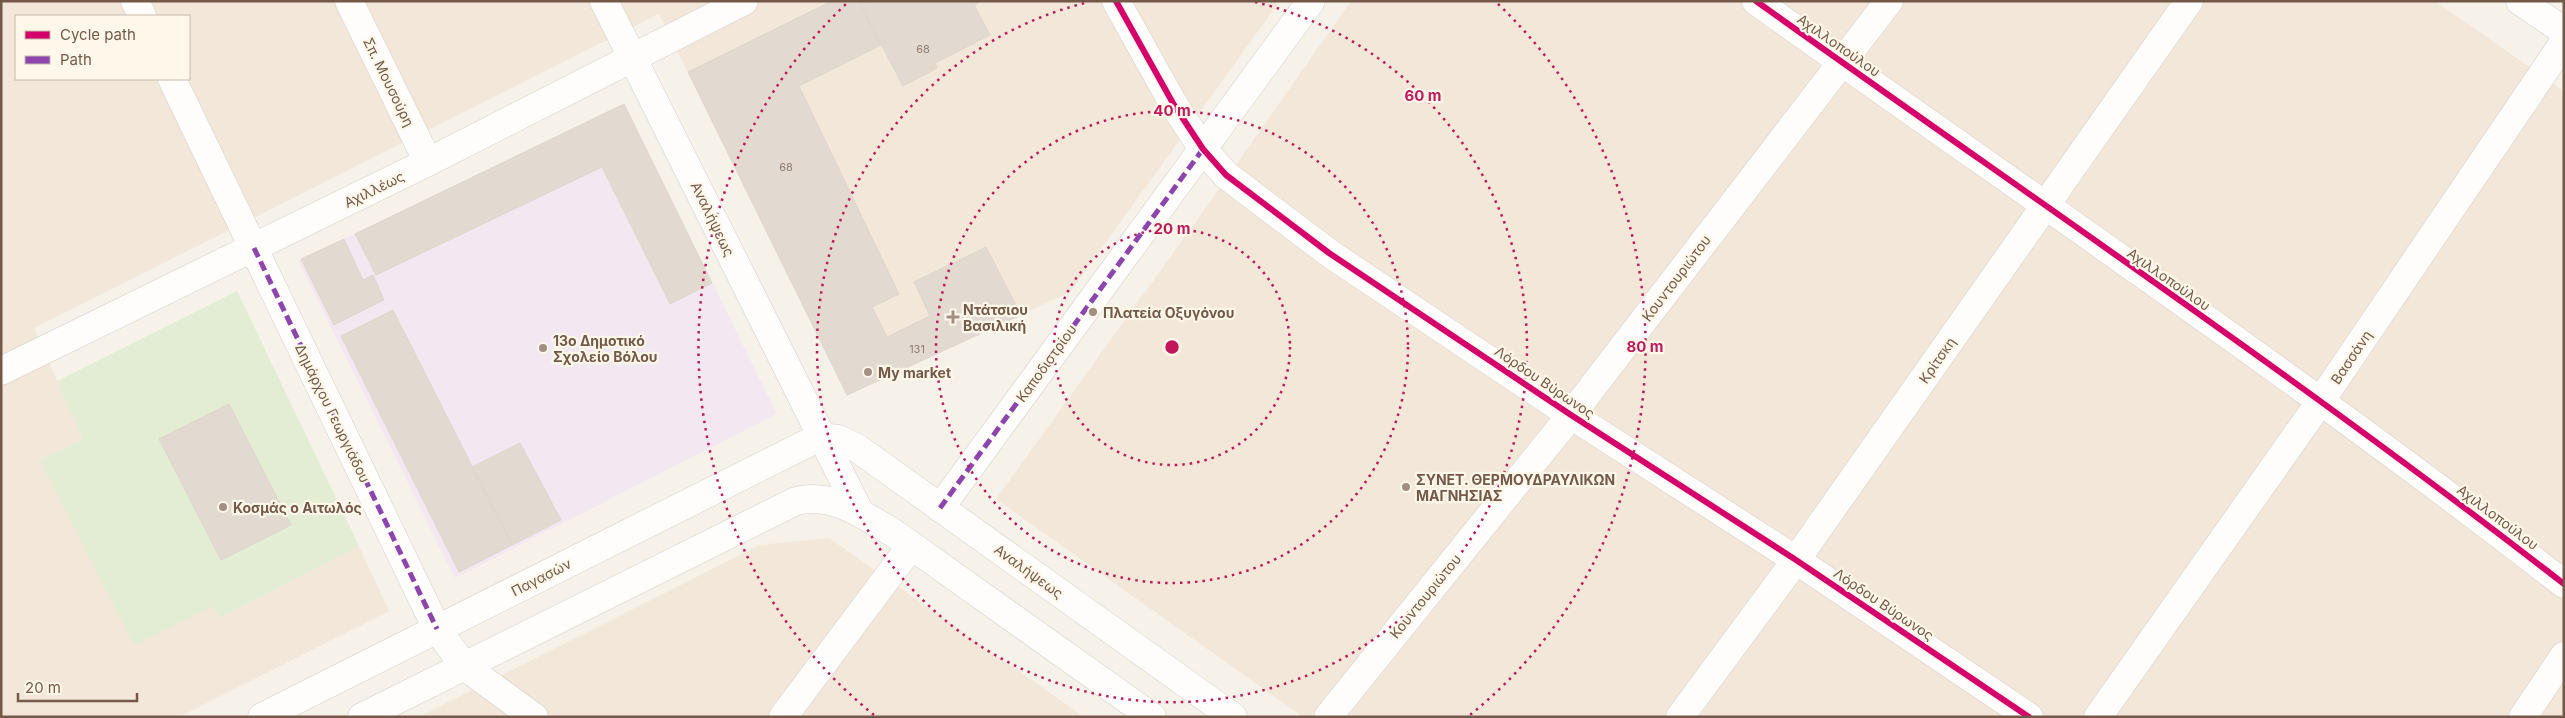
<svg xmlns="http://www.w3.org/2000/svg" width="2565" height="718" font-family="Inter,sans-serif">
<style>
.residential{fill:#f2e7d9;fill-rule:evenodd}
.education{fill:#f3e8f1}
.green{fill:#e2edd4}
.building{fill:#e2dad1;stroke:#dfd5cb}
.lines{fill:none;stroke-linecap:round;stroke-linejoin:round}
.street-casing{stroke:#d5cfc7;stroke-width:29}
.secondary-casing{stroke:#d5cec6;stroke-width:29}
.street{stroke:#fefdfc;stroke-width:28}
.secondary{stroke:#fefdfc;stroke-width:28}
.quiet{stroke:#8e44ad;stroke-width:5;stroke-dasharray:10 5;stroke-linecap:butt}
.cycleway-casing{stroke:#fff7e9;stroke-width:9}
.cycleway{stroke:#d6006c;stroke-width:6}
.ring{fill:none;stroke:#c2185b;stroke-width:2.5;stroke-dasharray:2.5 5}
.poi-dot{fill:#a28f81;stroke:#fff7e9;stroke-width:2}
.labels{text-anchor:middle;dominant-baseline:central;stroke-width:4.5;stroke-linejoin:round;paint-order:stroke}
.number-label{font-size:11px;fill:#917b6d}
.street-label{font-size:14px;fill:#745949;stroke:#fff7e9}
.poi-label{font-size:14px;font-weight:bold;fill:#745949;stroke:#fff7e9;text-anchor:start}
.centre{fill:#c2185b;stroke:#fff7e9;stroke-width:2.5}
.ring-label{font-size:15px;text-anchor:middle;font-weight:bold;fill:#c2185b;stroke:#fff7e9;stroke-width:4.5;stroke-linejoin:round;paint-order:stroke}
</style>
<rect width="100%" height="100%" fill="#f6f2e9"/>
<path class="residential" d="M1,1H1280L1070,292L847,395L659,14L34,328L83,439L40,460L213,606L220,618L359,546L389,611L179,717H1ZM16,16H189V79H16Z
M1351,1H2435L2564,91V717H1303L996,499L1207,206Z
M829,538L1084,717H419L760,545Z"/>
<path class="education" d="M624,104L777,414L455,578L298,261Z"/>
<path class="green" d="M237,291L359,546L220,618L213,606L134,645L40,460L83,439L57,381Z"/>
<path class="building" d="M832,1H859L881,45L799,86L899,294L872,307L887,337L930,316L914,282L986,247L1021,315L847,395L688,72Z
M981,1L974,5L990,35L935,63L937,68L903,86L859,2Z
M624,104L712,283L670,304L602,167L376,275L355,234Z
M344,239L363,280L373,275L384,300L334,325L301,259Z
M393,310L512,545L459,572L341,336Z
M229,404L291,525L221,560L159,439Z
M520,443L561,520L512,545L472,467Z"/>
<g class="lines">
<defs>
<path id="street" d="M135,1L142,16
M349,1L428,162
M604,1L860,513
M1116,1L1174,105L1203,149L1226,175L1329,253L1571,415L1796,560L2029,717
M1756,1C2026,194 2302,380 2564,584
M2520,1L2564,31
M172,79L437,629L464,666L534,717
M1,371L428,162L744,1
M940,508L1311,1
M783,717L911,546
M1328,717L1571,415L1889,1
M1680,717L1796,560L2189,1
M2098,717L2320,402L2564,42
M2523,717L2564,656"/>
<path id="secondary" d="M262,717L820,437L838,439L857,448L1233,717
M362,717L796,501C833,492 865,516 895,534L1152,717"/>
</defs>
<use href="#street" class="street-casing"/>
<use href="#secondary" class="secondary-casing"/>
<use href="#street" class="street"/>
<use href="#secondary" class="secondary"/>
<path class="quiet" d="M254,248L437,629
M940,508L1203,149"/>
<defs>
<path id="cycleway" d="M1116,1L1174,105L1203,149L1226,175L1329,253L1571,415L1796,560L2029,717
M1756,1C2026,194 2302,380 2564,584"/>
</defs>
<use href="#cycleway" class="cycleway-casing"/>
<use href="#cycleway" class="cycleway"/>
</g>
<g class="ring">
<circle cx="1172" cy="347" r="118"/>
<circle cx="1172" cy="347" r="236"/>
<path d="M1255 2A355 355 0 1 1 1089 2"/>
<path d="M874 715A473 473 0 0 1 846 4M1498 4A473 473 0 0 1 1470 715"/>
</g>
<g class="poi-dot">
<circle cx="1093" cy="312" r="5"/>
<path d="M950.5 309.5h5v5h5v5h-5v5h-5v-5h-5v-5h5z"/>
<circle cx="543" cy="348" r="5"/>
<circle cx="868" cy="372" r="5"/>
<circle cx="1406" cy="487" r="5"/>
<circle cx="223" cy="507" r="5"/>
</g>
<g class="labels">
<g class="number-label">
<text x="923" y="49">68</text>
<text x="786" y="167">68</text>
<text x="917" y="349">131</text>
</g>
<g class="street-label">
<text transform="translate(1839 45) rotate(35)">Αχιλλοπούλου</text>
<text transform="translate(389 82) rotate(64)">Σπ. Μουσούρη</text>
<text transform="translate(374 189) rotate(-26)">Αχιλλέως</text>
<text transform="translate(713 219) rotate(64)">Αναλήψεως</text>
<text transform="translate(1676 278) rotate(-53)">Κουντουριώτου</text>
<text transform="translate(2169 279) rotate(35)">Αχιλλοπούλου</text>
<text transform="translate(2351 357) rotate(-56)">Βασσάνη</text>
<text transform="translate(1937 360) rotate(-55)">Κρίτσκη</text>
<text transform="translate(1046 363) rotate(-54)">Καποδιστρίου</text>
<text transform="translate(1545 382) rotate(34)">Λόρδου Βύρωνος</text>
<text transform="translate(333 413) rotate(64)">Δημάρχου Γεωργιάδου</text>
<text transform="translate(2498 517) rotate(37)">Αχιλλοπούλου</text>
<text transform="translate(1029 571) rotate(36)">Αναλήψεως</text>
<text transform="translate(541 577) rotate(-27)">Παγασών</text>
<text transform="translate(1425 596) rotate(-51)">Κουντουριώτου</text>
<text transform="translate(1884 604) rotate(34)">Λόρδου Βύρωνος</text>
</g>
<g class="poi-label">
<text x="963" y="309">Ντάτσιου<tspan x="963" dy="16">Βασιλική</tspan></text>
<text x="1103" y="312">Πλατεία Οξυγόνου</text>
<text x="553" y="340">13o Δημοτικό<tspan x="553" dy="16">Σχολείο Βόλου</tspan></text>
<text x="878" y="372">My market</text>
<text x="1416" y="479">ΣΥΝΕΤ. ΘΕΡΜΟΥΔΡΑΥΛΙΚΩΝ<tspan x="1416" dy="16">ΜΑΓΝΗΣΙΑΣ</tspan></text>
<text x="233" y="507">Κοσμάς ο Αιτωλός</text>
</g>
</g>
<circle cx="1172" cy="347" r="8" class="centre"/>
<g class="ring-label">
<text x="1423" y="101">60 m</text>
<text x="1172" y="116">40 m</text>
<text x="1172" y="234">20 m</text>
<text x="1645" y="352">80 m</text>
</g>
<rect width="2565" height="718" fill="none" stroke="#745949" stroke-width="5"/>
<rect x="15" y="15" width="175" height="65" fill="#fff7e9" stroke="#c7b8a9"/>
<rect x="25" y="31" width="25" height="8" fill="#d6006c" stroke="#c7b8a9"/>
<text x="60" y="40" font-size="15" fill="#745949">Cycle path</text>
<rect x="25" y="56" width="25" height="8" fill="#8e44ad" stroke="#c7b8a9"/>
<text x="60" y="65" font-size="15" fill="#745949">Path</text>
<path d="M18 693v8h119v-8" fill="none" stroke="#745949" stroke-width="2.5"/>
<text x="25" y="693" font-size="15" fill="#745949" stroke="#fff7e9" stroke-width="4" paint-order="stroke">20 m</text>
</svg>
